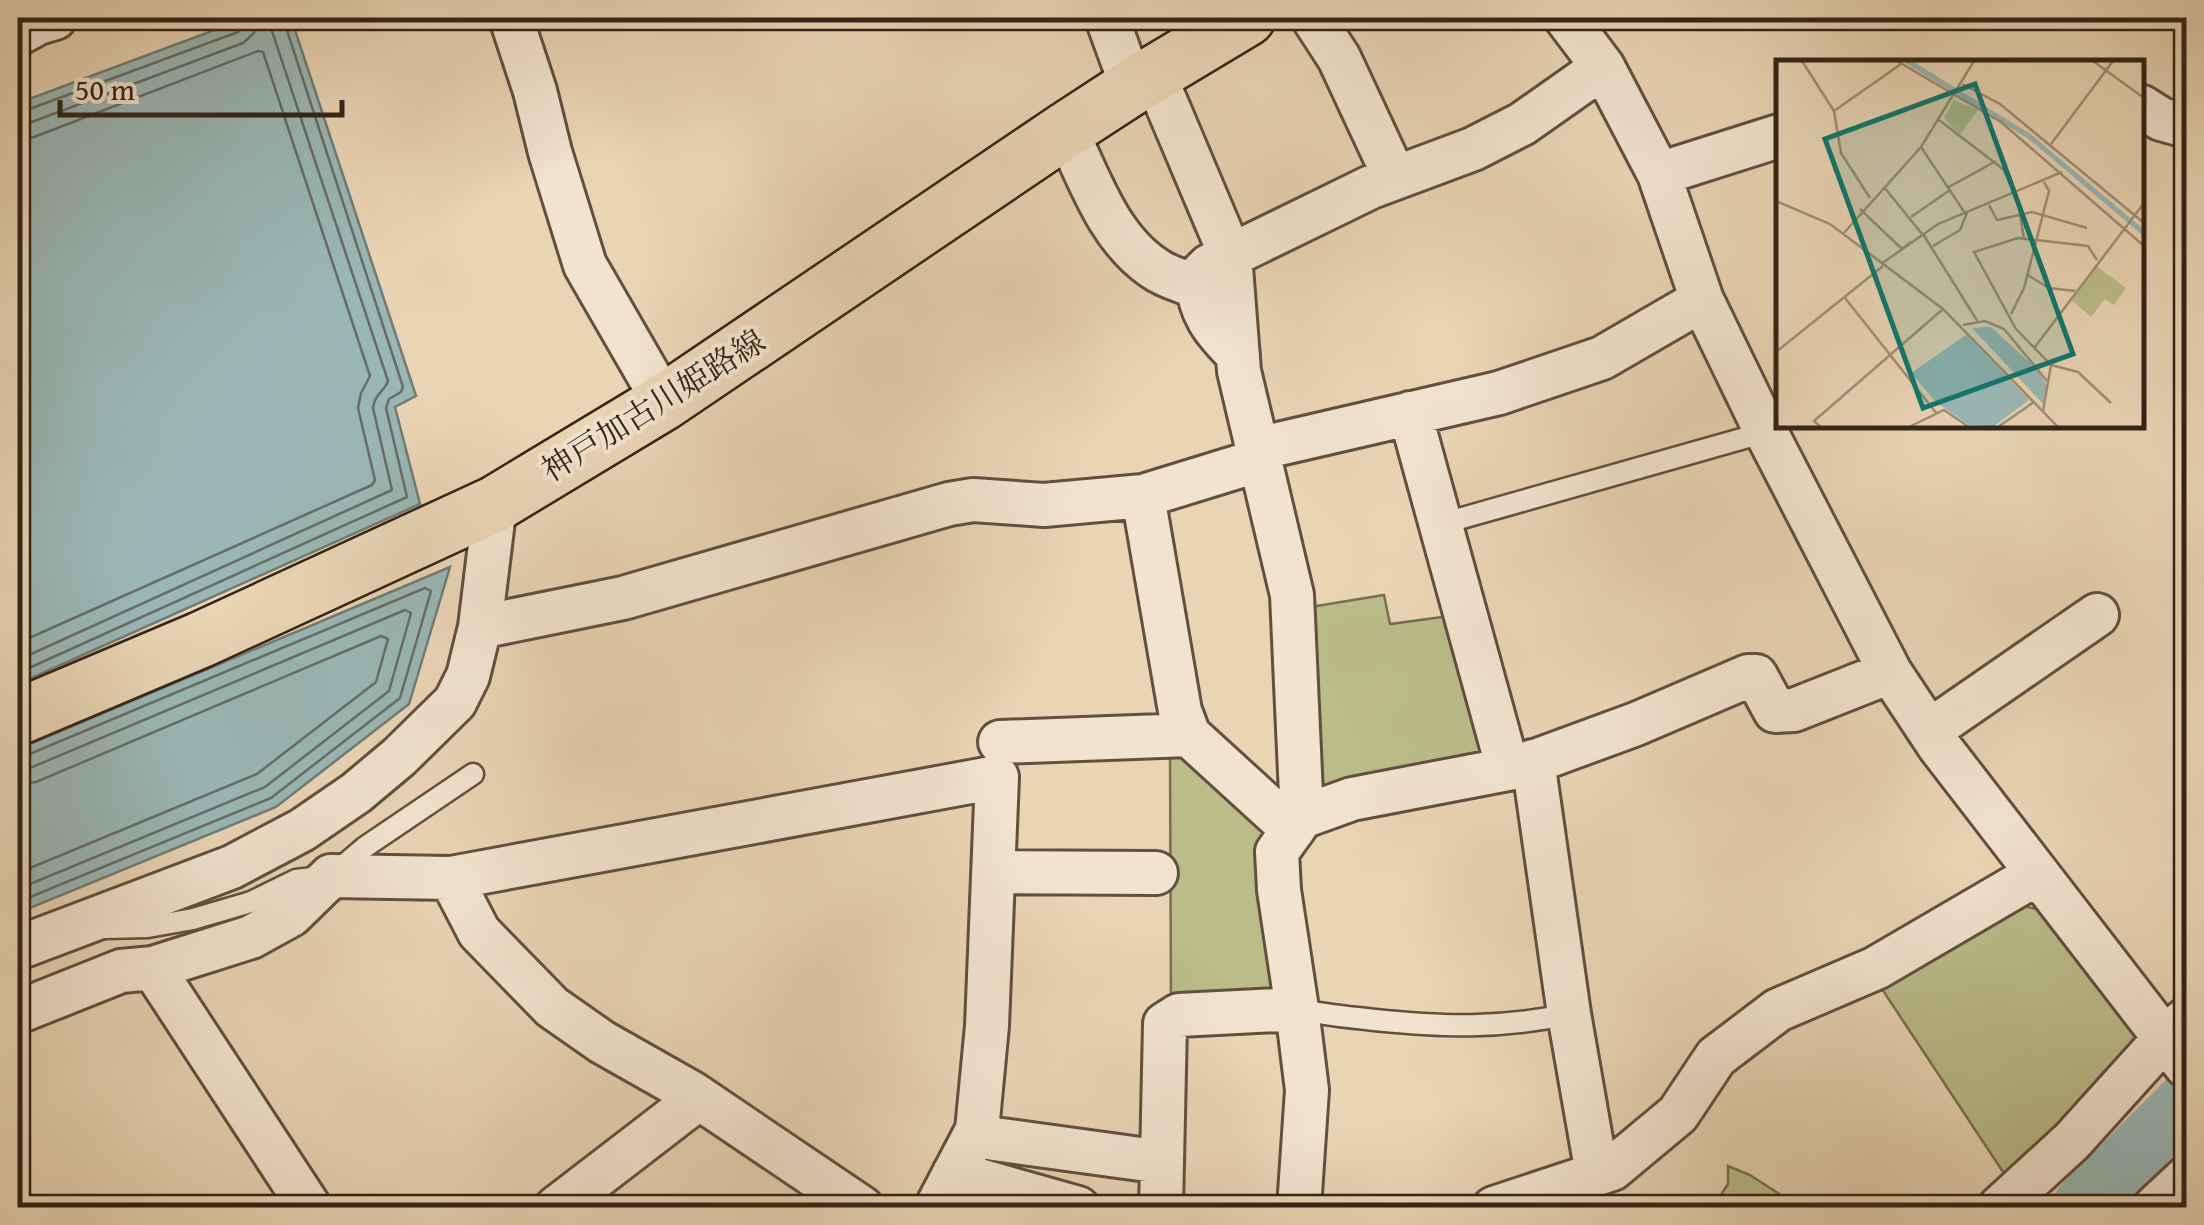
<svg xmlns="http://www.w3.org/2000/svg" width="2204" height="1225" font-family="'Gentium Book Plus','Noto Serif JP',serif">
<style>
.green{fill:#babc8a;stroke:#767050;stroke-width:2.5}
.water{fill:#9ab7b5;stroke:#707c75;stroke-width:2.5}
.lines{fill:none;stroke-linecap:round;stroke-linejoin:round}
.shore{stroke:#666e66;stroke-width:2.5}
.river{stroke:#9ab7b5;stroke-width:68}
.service-casing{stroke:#60503e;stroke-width:25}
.minor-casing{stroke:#60503e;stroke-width:48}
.primary-casing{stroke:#322416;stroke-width:60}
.service{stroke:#f1e3ce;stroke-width:20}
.minor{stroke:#f1e3ce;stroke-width:42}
.primary{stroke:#e9d4b4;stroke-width:55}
.labels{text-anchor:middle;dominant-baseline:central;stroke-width:8;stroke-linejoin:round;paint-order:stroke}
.street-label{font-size:32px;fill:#322416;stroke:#f1e3ce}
.inset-river{fill:none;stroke:#9ab7b5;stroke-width:5}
.inset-road{fill:none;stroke:#a08e75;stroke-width:2.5}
.view{fill:#0f766e;fill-opacity:0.15;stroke:#0f766e;stroke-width:5}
.inset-edge{fill:none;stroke:#322416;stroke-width:5}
</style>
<rect width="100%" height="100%" fill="#e9d4b4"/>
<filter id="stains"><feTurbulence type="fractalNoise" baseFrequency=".002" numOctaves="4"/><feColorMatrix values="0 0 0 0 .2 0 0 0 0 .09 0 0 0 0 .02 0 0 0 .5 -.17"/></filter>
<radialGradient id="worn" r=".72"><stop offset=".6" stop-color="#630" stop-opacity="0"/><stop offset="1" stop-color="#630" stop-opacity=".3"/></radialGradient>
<path class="green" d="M1384,595L1390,624L1458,615L1496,758L1323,797L1304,608Z
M1191,747L1269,820L1288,998L1171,1009L1170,749Z
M2023,906L2041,910L2143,1033L2009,1181L1878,983Z
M1728,1166L1750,1175L1799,1207H1713L1728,1184Z"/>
<path class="water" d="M247,18H291L416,396L395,407L420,504L18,684V103Z
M450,567L409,704L276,807L18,913V749Z"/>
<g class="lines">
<path class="shore" d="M18,112L24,111L238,32L244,26L245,18
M18,124L29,123L243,43L254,33L258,18
M18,139L34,137L258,51L263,52L370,376L361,393L358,408L375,480L372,485L18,643
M18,660L392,490L373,408C375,393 385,391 388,381L271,28L270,18
M18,673L407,497L386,408L389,399L401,392L403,387L283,18
M18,757L25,756L425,588L431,591L400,698L271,798L18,902
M18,770L30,768L405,610L411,613L389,691L265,787L18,889
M18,785L36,782L381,636L388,639L376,682L257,774L18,873"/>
<path class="river" d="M2086,1208L2186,1108"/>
<defs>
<path id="service" d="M1441,524L1766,432
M106,928L148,927L193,919L251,902L296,880L331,876L365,847L473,774
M1297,1009C1323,1015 1349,1017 1375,1020C1443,1027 1501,1029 1569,1014"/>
<path id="minor" d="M511,18L535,91L550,152L585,265L664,402
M1107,18L1132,87
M1313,18L1339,58L1395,178
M1566,18L1603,67L1659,174L1702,300L1766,432L1890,672L1939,746L2186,1066
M18,34L38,23L55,18
M1154,74L1230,254L1239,371L1292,595L1302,817L1277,852L1279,890L1297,1009L1307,1090L1299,1208
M2142,107L2161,119L2186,126
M1066,130C1089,178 1108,237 1154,268C1166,277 1183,281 1197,287
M1659,174L1779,136
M1238,355C1213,330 1199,313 1197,278L1209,266L1371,187L1473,149L1522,124L1603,67
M1410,413L1508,769
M1257,449L1499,393L1602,358L1702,300
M1143,496L1180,711L1189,735L1293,830
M480,627L623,598L949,504L973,500L1044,505L1143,496L1260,460
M1929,731L2097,615
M1000,742L1189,735
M1533,761L1569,1014L1597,1174
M1302,817L1352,799L1519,767L1636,724L1748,676H1756L1775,711L1794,710L1890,672
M994,872L1156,873
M451,878L479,932L552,1007L602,1042L692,1093L862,1208
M18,948L232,867L302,830L356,793L399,757L455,702L468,676L480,627L495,504
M153,968L310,1208
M18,1012L121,971L153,968L251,937L291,915L331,876L451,878L997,777L987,1026L977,1130L936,1208
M977,1130L994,1139L1162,1162
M954,1173L1078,1208
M556,1208L699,1098
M1161,1208L1165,1024L1179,1015L1297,1009
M1494,1208L1612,1169L1678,1114L1716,1057L1778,1010L1876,968L2037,874
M1999,1208L2072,1141L2165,1038L2185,1020
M2154,1208L2186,1178"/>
<path id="primary" d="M18,717L200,640L495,504L664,402L1066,130L1132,87L1247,18"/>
</defs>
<use href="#service" class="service-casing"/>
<use href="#minor" class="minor-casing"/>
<use href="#primary" class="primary-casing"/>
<use href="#service" class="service"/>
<use href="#minor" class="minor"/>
<use href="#primary" class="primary"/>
</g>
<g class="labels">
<g class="street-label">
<text transform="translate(653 405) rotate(-32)">神戸加古川姫路線</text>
</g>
</g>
<g transform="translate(1776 60)">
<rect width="368" height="368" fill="#e9d4b4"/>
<path d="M178,40L202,50L184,75L168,58ZM320,206L350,228L338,245L329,239L315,257L295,240Z" fill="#babc8a"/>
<path d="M215,267L263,311L271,326L268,345L196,268ZM190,275L253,340L217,367L193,365L160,342L135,313Z" fill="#9ab7b5"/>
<path class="inset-river" d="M131,1L253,76L368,173"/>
<path class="inset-road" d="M26,1L58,51L65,93L94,138M121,1L225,62L368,186M317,1L368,38M186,24L224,44L368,163M58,51L125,4M163,60L227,109L242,141L248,179M275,84L337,1M145,87L189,153M108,127L146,174M173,127L220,101M0,141L54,164L167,249L282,367M213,145L221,160L256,152L311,168M84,149L126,189L135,182M135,157L174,130M67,174L145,87L198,1M147,174L202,262M157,186L184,170L191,153M105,204L162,164L286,112M250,214L273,228L299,231M69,238L161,354M235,254L248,228L273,131L268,122M187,265L209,261L228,269L272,322M259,287L368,143M0,292L107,206M275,305L302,312L335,343M267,351L275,305L240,269L198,192L242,178L312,186L321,200M45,367L38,361L167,249M133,367L168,350L193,367M222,367L258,342"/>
<path class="view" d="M199,24L297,294L147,348L49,79Z"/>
<rect width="368" height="368" class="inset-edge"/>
</g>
<rect width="2204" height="1225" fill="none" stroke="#e9d4b4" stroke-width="60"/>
<rect x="20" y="20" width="2164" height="1185" fill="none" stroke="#322416" stroke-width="5"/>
<rect x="30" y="30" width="2144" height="1165" fill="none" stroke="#322416" stroke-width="2.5"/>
<path d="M60 100v15h282v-15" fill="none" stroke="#322416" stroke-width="5"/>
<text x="75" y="100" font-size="30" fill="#322416" stroke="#f1e3ce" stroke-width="8" paint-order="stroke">50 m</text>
<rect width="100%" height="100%" filter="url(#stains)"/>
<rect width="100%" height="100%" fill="url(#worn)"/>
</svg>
